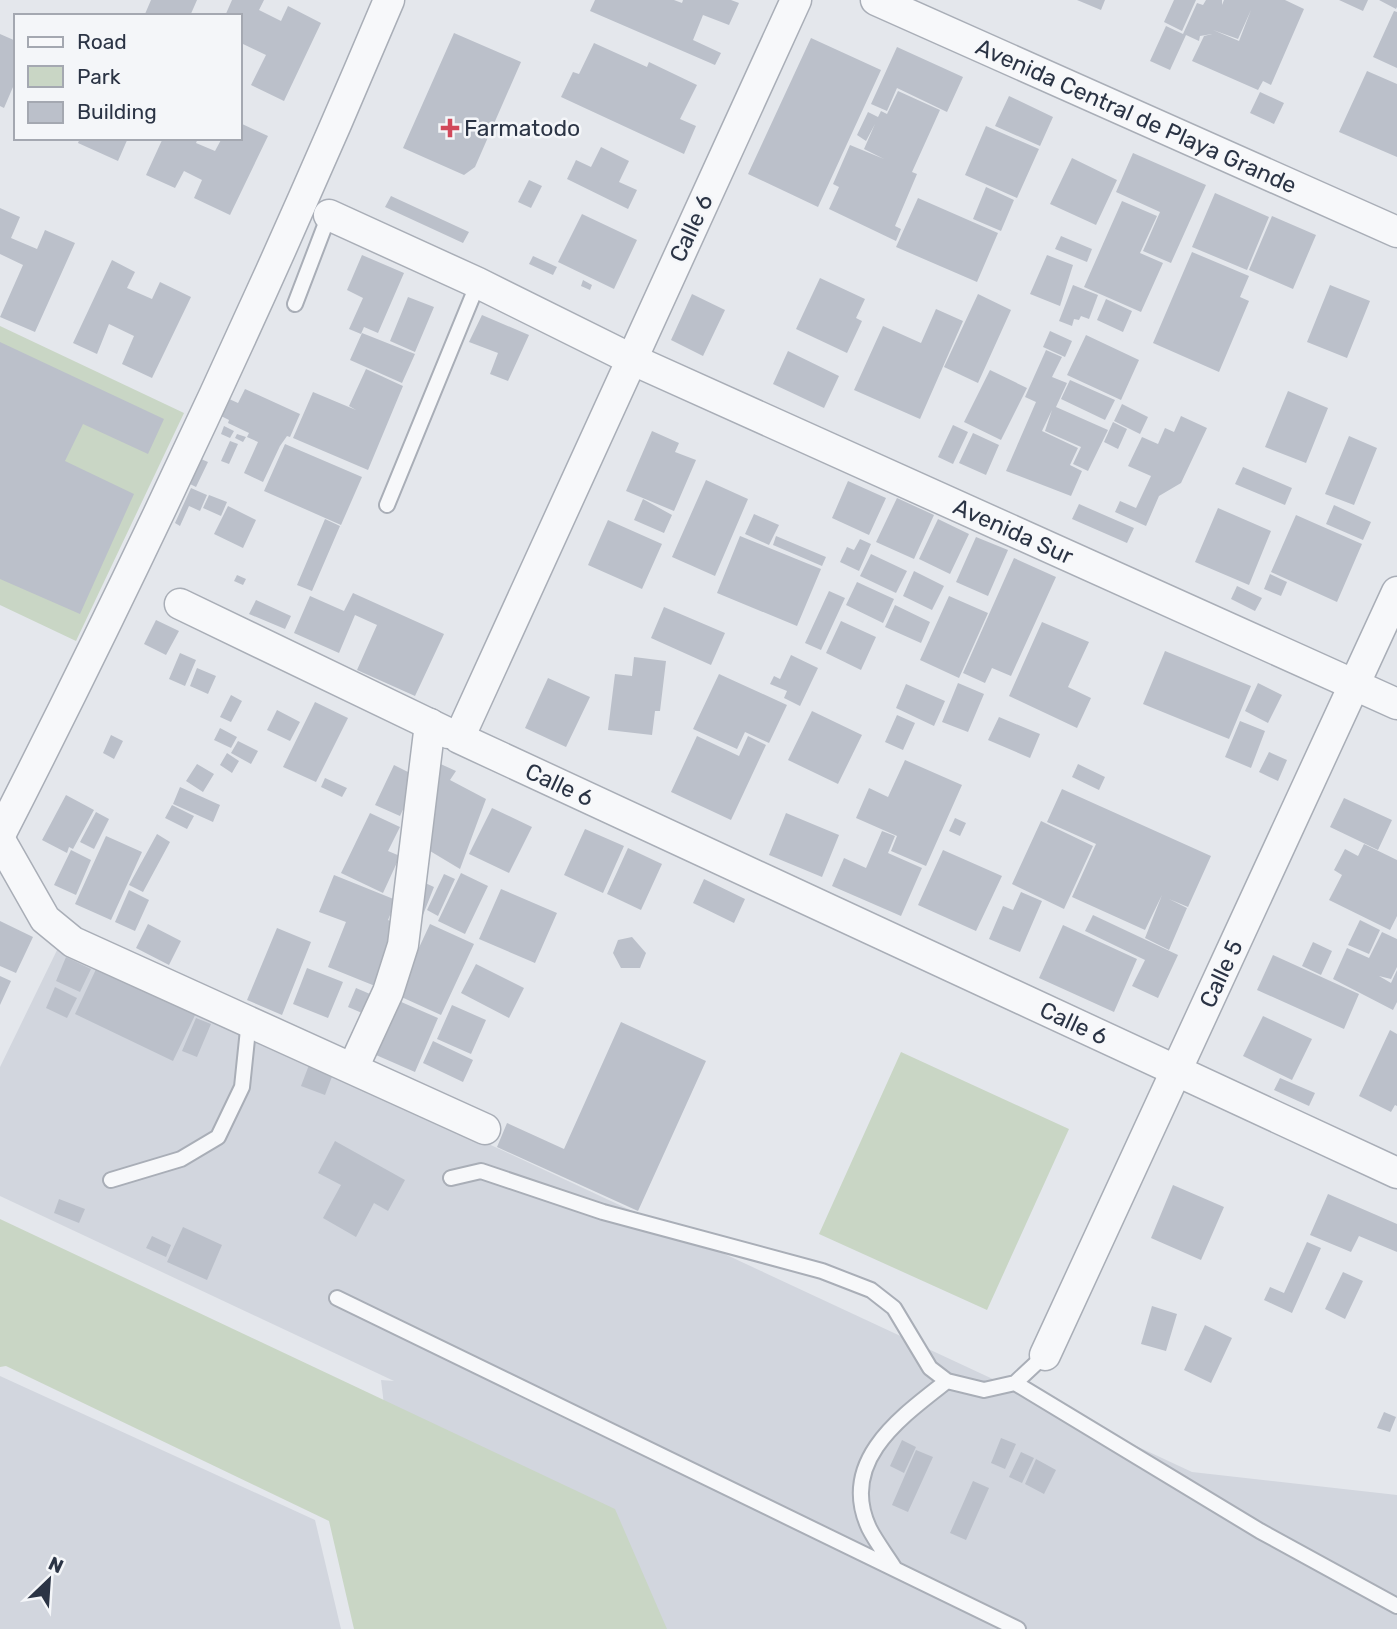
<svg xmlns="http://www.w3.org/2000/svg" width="1397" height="1629" font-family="Rubik,sans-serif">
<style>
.built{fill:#d2d6de}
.green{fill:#c9d6c5}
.building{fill:#bbc0ca;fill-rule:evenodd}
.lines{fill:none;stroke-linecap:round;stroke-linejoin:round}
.lane-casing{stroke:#a9aeb7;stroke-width:18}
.street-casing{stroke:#a9aeb7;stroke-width:33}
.lane{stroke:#f7f8fa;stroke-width:14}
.street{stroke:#f7f8fa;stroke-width:30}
.poi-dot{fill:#d1495b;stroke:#f4f6f9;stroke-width:2.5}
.labels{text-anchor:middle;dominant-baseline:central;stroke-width:5;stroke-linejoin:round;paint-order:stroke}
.street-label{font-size:23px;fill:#2b3445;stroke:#f4f6f9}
.poi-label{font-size:23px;fill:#2b3445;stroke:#f4f6f9;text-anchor:start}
</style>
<rect width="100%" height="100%" fill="#e4e7ec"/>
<path class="built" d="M60,944L1192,1472L1397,1495V1629H411L381,1380L394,1381L0,1196V1067Z
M0,1376L315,1520L341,1629H0Z"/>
<path class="green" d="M0,326L184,413L76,641L0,605Z
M901,1052L1069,1129L987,1310L819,1234Z
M0,1219L615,1509L667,1629H354L329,1521L6,1366L0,1367Z"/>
<path class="building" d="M151,0H197L190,16H149L145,14Z
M232,0H264L259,10L281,21L288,6L321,23L284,101L251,85L266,55L243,44L240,52V16H225Z
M595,0H674L682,3L683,0H731L739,3L729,25L703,15L693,40L721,53L715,65L590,11Z
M1077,0H1105L1101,10Z
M1174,0H1196L1182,31L1164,22Z
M1206,0H1222V5L1224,0H1285L1304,9L1271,85L1263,81L1258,90L1192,61L1204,36L1212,34L1200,36L1199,41L1186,35L1170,70L1150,61L1166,26L1183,34L1197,3L1203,5ZM1251,10L1239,41L1213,30L1238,39Z
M1339,0H1368L1363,11Z
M1379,0H1397V7L1396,9Z
M1394,11L1397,12V68L1373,57Z
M454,33L521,62L475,167L464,175L403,148Z
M0,34L16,41V80L4,108L0,106Z
M811,38L881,70L818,207L748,174Z
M594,43L647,67L649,62L697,85L680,119L696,126L684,154L561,97L573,72L579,74Z
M897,47L963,77L947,112L897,88L887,111L871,104Z
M1367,71L1397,84V157L1339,132Z
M898,91L940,110L912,172L917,174L895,226L901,229L896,241L829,209L839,187L833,184L850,145L884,159L864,149L875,124L866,141L857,135L868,112L878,117L881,111L887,114Z
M1260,92L1284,103L1274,124L1250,113Z
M1009,96L1053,117L1040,146L995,126Z
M240,123L268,136L230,215L194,198L202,180L184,171L175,188L146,175L163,138H198L196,143L215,151L222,138H240Z
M986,126L1039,149L1017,198L965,175Z
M80,138H128L118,161L78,143Z
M601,147L629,161L619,182L637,190L628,209L567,179L576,160L591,167Z
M1133,153L1206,185L1171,263L1143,251L1160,212L1116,192Z
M1072,158L1117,180L1096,225L1050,204Z
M529,180L542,186L531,208L518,202Z
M986,187L1014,200L1001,231L973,219Z
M1215,193L1269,217L1247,270L1192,247Z
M391,196L469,232L463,243L385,207Z
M918,198L998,233L977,282L896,247Z
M1122,201L1157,216L1140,253L1163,263L1141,312L1084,287Z
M0,208L20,217L11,238L37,249L45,230L75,243L35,332L0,317L23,265L0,254Z
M582,214L637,240L614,289L558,262Z
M1272,216L1316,235L1293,289L1249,270Z
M1061,236L1092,249L1087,262L1055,249Z
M1192,252L1249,276L1240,297L1249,301L1219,372L1153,343Z
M362,255L404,273L378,333L364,327L361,334L349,329L363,298L347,290Z
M1047,255L1073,265L1060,306L1030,294Z
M533,256L557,267L553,275L529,264Z
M112,260L135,272L127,288L152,299L160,282L191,297L152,378L122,364L134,336L109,324L97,354L73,343Z
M820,278L865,299L856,318L862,321L847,353L796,329Z
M583,280L592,285L590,290L581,286Z
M1073,285L1098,295L1089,319L1081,316L1079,320L1074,319L1072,326L1059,321Z
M1330,285L1370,301L1347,358L1307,342Z
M692,294L725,310L703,356L671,340Z
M978,294L1011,310L978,383L944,367Z
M408,297L434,307L415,352L390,341Z
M1106,299L1132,311L1123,332L1097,320Z
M936,309L963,321L920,419L854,390L883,326L921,343Z
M482,315L529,335L508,381L490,374L498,353L469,342Z
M1050,331L1072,341L1065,357L1043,347Z
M362,333L415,354L402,383L350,360Z
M1086,335L1139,360L1121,400L1067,375Z
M0,342L164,419L148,454L83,424L65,461L134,494L80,614L0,579Z
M1046,350L1062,357L1052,377L1067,383L1056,407L1108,430L1088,471L1073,464L1081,447L1045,431L1052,410L1042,431L1078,448L1070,465L1082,471L1071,496L1006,471L1036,402L1025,397Z
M788,351L839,376L824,408L773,384Z
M366,369L403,386L368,470L293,438L313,392L356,410L349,406Z
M990,370L1027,388L1001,440L964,422Z
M1070,380L1115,400L1105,420L1061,399Z
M245,389L300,414L290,437L287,436L280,446L263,482L244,473L258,442L247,437L249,433L228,423L229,420L219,415L227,398L238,403Z
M1288,391L1328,408L1306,463L1265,447Z
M1122,404L1148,417L1140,434L1114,421Z
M1181,416L1207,428L1181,483L1159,496L1146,526L1115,512L1120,501L1136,508L1151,476L1128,466L1142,437L1158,444L1165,428L1174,432Z
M1113,422L1127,429L1118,449L1104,442Z
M953,425L968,432L953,464L938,457Z
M224,426L234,431L230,438L221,434Z
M652,431L679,443L675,452L696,460L674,511L626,491Z
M973,433L999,445L986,475L959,463Z
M237,434L246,437L243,442L235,438Z
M1349,436L1377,448L1354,505L1325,494Z
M230,441L238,444L229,464L221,461Z
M285,444L362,477L341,525L264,491Z
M201,459L208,462L196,487L190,484Z
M1243,467L1292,488L1285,505L1235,484Z
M706,480L748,499L715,576L672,557Z
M848,481L886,498L869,535L832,518Z
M191,488L207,495L200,511L189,506L180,526L175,523Z
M209,495L227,502L221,516L203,508Z
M897,498L934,515L914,559L876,542Z
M643,499L672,515L664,533L634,520Z
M1079,504L1134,528L1127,543L1072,519Z
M1334,505L1371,522L1363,540L1326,524Z
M228,506L256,520L243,548L214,534Z
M1218,508L1271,531L1249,585L1195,562Z
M754,514L779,525L769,545L745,534Z
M1296,515L1362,544L1337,602L1271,572Z
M325,519L340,526L312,591L297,585Z
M938,519L969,534L950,574L919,559Z
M608,520L662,544L642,589L588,565Z
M740,536L821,569L797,626L717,593Z
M776,536L826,557L822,566L773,545Z
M976,537L1008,550L988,596L956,582Z
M860,539L871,544L859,571L840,562L847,547L854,550Z
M871,554L907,571L896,593L860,576Z
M1014,558L1056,577L1011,676L992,668L985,683L963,673Z
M914,571L944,586L932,610L903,596Z
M1270,574L1287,582L1281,596L1264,589Z
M237,575L246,579L243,585L234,581Z
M857,582L894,599L883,623L846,605Z
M1237,586L1262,598L1255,611L1231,599Z
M829,591L845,598L821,650L805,643Z
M353,593L444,634L415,696L357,670L377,625L355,615L339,653L294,633L310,596L344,611Z
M949,596L988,613L959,678L920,660Z
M256,600L291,616L285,629L249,614Z
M895,605L930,622L921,643L885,627Z
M664,607L725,633L711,665L651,638Z
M156,620L179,631L166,655L144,644Z
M841,621L876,637L861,670L826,653Z
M1042,622L1089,642L1068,687L1091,698L1077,728L1009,696Z
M1165,651L1251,686L1229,739L1143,704Z
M180,653L196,660L185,686L169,679Z
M791,655L818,668L800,706L784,698L787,691L770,684L774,676L780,679Z
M634,657L666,661L660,711H655L652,735L608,730L615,674L632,676Z
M197,668L216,676L208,694L190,686Z
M719,674L787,705L769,743L745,732L737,749L693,729Z
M548,678L590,697L566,747L525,728Z
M958,683L984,694L968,732L942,722Z
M1258,683L1282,695L1268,723L1245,711Z
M906,684L945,701L934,726L896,708Z
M231,695L242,701L231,722L220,717Z
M315,702L348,718L316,782L283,767Z
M277,710L300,722L290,741L267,730Z
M812,711L862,735L838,784L788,760Z
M897,715L915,723L903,750L885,742Z
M999,717L1040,734L1030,758L988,740Z
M1240,721L1265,731L1251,768L1225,757Z
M220,728L237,737L231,748L214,740Z
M111,735L123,741L114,759L103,753Z
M697,736L739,756L748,736L766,745L731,820L671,792Z
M238,741L258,751L251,764L231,753Z
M1269,752L1287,760L1278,781L1259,772Z
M227,753L239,761L232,773L220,765Z
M905,760L962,785L926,866L891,851L897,836L856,818L869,788L888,797Z
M434,761L456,771L450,780L486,799L460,869L425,848Z
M197,764L214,774L203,792L186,781Z
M1078,764L1105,777L1099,790L1072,777Z
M394,765L418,777L400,816L375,805Z
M325,778L347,788L342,797L321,787Z
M180,787L220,805L213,822L173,804Z
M1062,789L1211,856L1188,907L1169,899L1187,908L1169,950L1145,938L1162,895L1145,930L1072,897L1096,844L1047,822Z
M66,795L94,810L73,849L69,847L67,853L42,840Z
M1344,798L1392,820L1378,850L1330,827Z
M172,805L194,816L187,829L165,818Z
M492,808L532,827L509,873L469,854Z
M96,812L109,819L94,849L80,842Z
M370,813L400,827L388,851L400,856L383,893L341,873Z
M786,813L839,835L822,877L769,855Z
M955,818L966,823L960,836L949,831Z
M1041,821L1093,846L1064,909L1012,884Z
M585,829L624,846L603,893L564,875Z
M882,831L895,836L888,853L922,868L901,916L832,886L844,858L866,868Z
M157,834L170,842L143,892L129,885Z
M106,836L142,852L111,920L75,904Z
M1364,844L1397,860V916L1390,930L1329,900L1342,875L1334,870L1345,849L1358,856Z
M628,848L662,864L641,910L607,894Z
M71,850L91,860L76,895L54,885Z
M943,850L1002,876L976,931L918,905Z
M461,873L488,886L465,934L438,921Z
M444,874L455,879L438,916L427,910Z
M334,875L396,900L388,920L399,925L380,988L328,967L346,922L319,912Z
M704,879L745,899L734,923L693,903Z
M423,882L434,887L421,920Z
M501,889L557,913L535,963L479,939Z
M129,890L149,900L135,931L115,922Z
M1021,892L1042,901L1020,952L989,939L1003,906L1013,910Z
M1093,915L1178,955L1158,998L1132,986L1145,960L1085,931Z
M1360,920L1380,930L1369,954L1348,945Z
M0,921L33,937L16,973L0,966Z
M148,924L181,941L169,965L136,948Z
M430,924L474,944L441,1015L397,995Z
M1063,925L1137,959L1114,1012L1039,978Z
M277,928L311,942L282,1015L247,1000Z
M1382,932L1397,939V967L1391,979L1379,976L1391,983L1397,970V1002L1393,1010L1333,979L1347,948L1369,958Z
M632,937L646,953L640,968H621L613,953L618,940Z
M1313,942L1332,951L1321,975L1302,966Z
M1273,955L1359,994L1344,1029L1257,990Z
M66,957L91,969L80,992L56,981Z
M476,964L524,988L509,1018L461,993Z
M98,965L197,1011L173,1061L75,1014Z
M307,968L343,982L328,1018L293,1004Z
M0,976L11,981L0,1005Z
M55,987L77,998L67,1018L46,1008Z
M356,988L377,997L369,1016L348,1007Z
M399,1001L438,1018L415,1072L376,1055Z
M452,1005L486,1020L471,1054L437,1039Z
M1263,1016L1312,1039L1292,1080L1243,1056Z
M196,1018L211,1024L197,1057L182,1051Z
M621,1022L706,1061L638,1211L497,1147L507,1123L564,1149Z
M1390,1030L1397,1034V1106L1395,1105L1391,1112L1359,1096Z
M433,1041L473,1060L463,1082L423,1063Z
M309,1065L333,1074L325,1095L301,1086Z
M1280,1078L1315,1093L1309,1106L1274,1090Z
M335,1141L405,1180L388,1211L374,1203L356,1237L323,1218L341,1185L318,1173Z
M1173,1185L1224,1207L1201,1260L1151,1238Z
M1328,1194L1397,1224V1252L1359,1236L1351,1252L1310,1235Z
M59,1199L85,1209L79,1223L54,1213Z
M183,1227L222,1245L207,1280L167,1262Z
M152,1236L171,1245L166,1257L146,1248Z
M1307,1242L1321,1248L1292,1313L1264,1300L1270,1287L1284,1293Z
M1343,1272L1363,1281L1345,1319L1325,1309Z
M1152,1306L1177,1314L1166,1351L1141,1344Z
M1205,1325L1232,1338L1211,1383L1184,1370Z
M1384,1412L1396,1417L1390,1432L1377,1428Z
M1001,1438L1016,1444L1005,1469L991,1463Z
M902,1440L916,1447L904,1473L890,1466Z
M916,1450L933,1457L908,1512L892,1505Z
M1021,1452L1034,1458L1022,1483L1009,1477Z
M1036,1459L1056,1470L1044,1494L1025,1484Z
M973,1481L989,1488L966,1540L950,1533Z"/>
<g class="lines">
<defs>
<path id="lane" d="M295,304L329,215
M387,505L478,283
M451,1178L481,1171L603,1212L822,1271L871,1290L894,1308L930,1368L947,1381L984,1390L1015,1383L1045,1355
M111,1180L181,1159L218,1137L242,1087L249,1020
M337,1298L1018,1629
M1015,1383L1260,1531L1397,1606
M895,1569C887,1556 876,1542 869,1528C838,1461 901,1417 947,1381"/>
<g id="street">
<path id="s1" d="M796,0L459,738L1397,1173"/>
<path id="s2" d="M876,0L1397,232"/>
<path id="s3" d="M329,215L478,283L631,359L1397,704"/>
<path d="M180,604L448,733"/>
<path d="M0,835C140,561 270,283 389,0"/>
<path d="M0,840L45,919L73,942L485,1129"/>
<path d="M353,1068L388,992L403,945L430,724"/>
<path id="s4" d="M1045,1355L1397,592"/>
</g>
</defs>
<use href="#lane" class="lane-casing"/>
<use href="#street" class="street-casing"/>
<use href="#lane" class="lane"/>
<use href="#street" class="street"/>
</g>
<path class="poi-dot" d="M446.5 117.5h7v7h7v7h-7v7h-7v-7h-7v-7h7z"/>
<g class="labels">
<g class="street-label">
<text stroke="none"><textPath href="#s2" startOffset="285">Avenida Central de Playa Grande</textPath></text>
<text transform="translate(691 228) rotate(-65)">Calle 6</text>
<text stroke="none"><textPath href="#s3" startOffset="754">Avenida Sur</textPath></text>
<text stroke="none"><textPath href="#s1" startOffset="922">Calle 6</textPath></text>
<text stroke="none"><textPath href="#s4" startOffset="420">Calle 5</textPath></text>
<text stroke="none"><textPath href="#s1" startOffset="1489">Calle 6</textPath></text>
</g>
<g class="poi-label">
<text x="464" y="128">Farmatodo</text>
</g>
</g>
<rect x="14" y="14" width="228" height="126" fill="#f4f6f9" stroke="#a4a8b1" stroke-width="2"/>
<rect x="28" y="37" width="35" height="10" fill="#f7f8fa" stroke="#a4a8b1" stroke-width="2"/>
<text x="77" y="49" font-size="21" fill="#2b3445">Road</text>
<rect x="28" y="66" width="35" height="21" fill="#c9d6c5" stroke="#a4a8b1" stroke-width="2"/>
<text x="77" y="84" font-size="21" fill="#2b3445">Park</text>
<rect x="28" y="102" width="35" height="21" fill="#bbc0ca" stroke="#a4a8b1" stroke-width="2"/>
<text x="77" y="119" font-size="21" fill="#2b3445">Building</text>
<g transform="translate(49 1580) rotate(25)" stroke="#f4f6f9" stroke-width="5" paint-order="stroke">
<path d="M0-5L12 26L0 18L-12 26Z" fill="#2b3445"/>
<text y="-10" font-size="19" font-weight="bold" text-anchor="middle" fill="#2b3445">N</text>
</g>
</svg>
